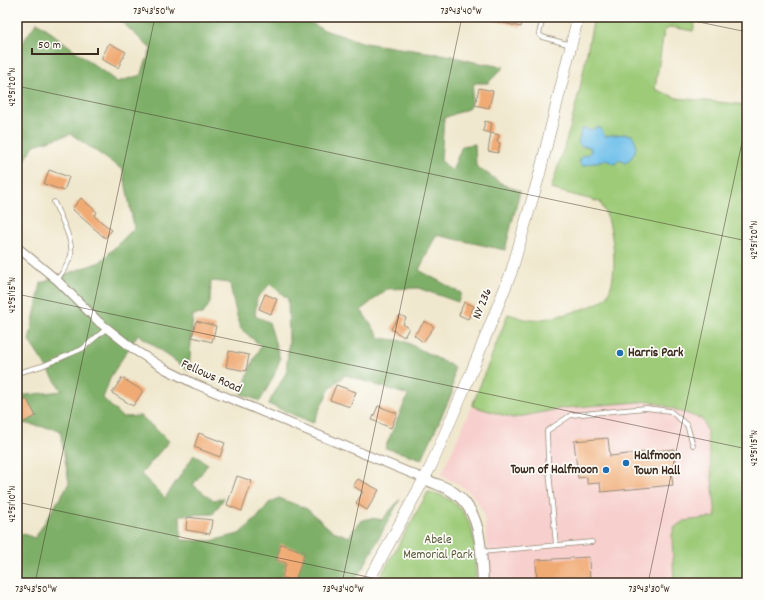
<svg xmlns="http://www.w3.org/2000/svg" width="764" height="600" font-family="Dekko,sans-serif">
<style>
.built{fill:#f7d0cd}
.green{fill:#9dcb78;stroke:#6c7a4b}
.forest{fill:#7eaf68;stroke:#5c6c43}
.water{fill:#6fc0eb;stroke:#557584}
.building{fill:#f0ab75}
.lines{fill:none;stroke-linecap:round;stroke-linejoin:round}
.service-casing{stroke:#968976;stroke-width:5.5}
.minor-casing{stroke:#968976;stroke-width:10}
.tertiary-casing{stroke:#968976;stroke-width:12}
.secondary-casing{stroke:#968976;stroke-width:12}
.service{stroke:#fff;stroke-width:4}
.minor{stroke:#fff;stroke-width:8}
.tertiary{stroke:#fff;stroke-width:10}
.secondary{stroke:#fff;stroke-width:11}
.ticks{fill:none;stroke:#3b2a1e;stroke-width:1;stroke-opacity:0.45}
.poi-dot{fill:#1f6fb2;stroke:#fdfcf7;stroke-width:1.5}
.labels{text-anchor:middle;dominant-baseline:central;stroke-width:3.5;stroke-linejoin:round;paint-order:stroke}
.street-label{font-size:13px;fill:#3b2a1e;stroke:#fdfcf7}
.poi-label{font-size:13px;font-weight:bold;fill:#3b2a1e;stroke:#fdfcf7;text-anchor:start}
.park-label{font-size:13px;fill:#585a39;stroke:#fdfcf7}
.neatline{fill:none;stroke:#3b2a1e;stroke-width:1.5}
.ticks-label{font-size:10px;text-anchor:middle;fill:#3b2a1e}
</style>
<rect width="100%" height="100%" fill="#fdfcf7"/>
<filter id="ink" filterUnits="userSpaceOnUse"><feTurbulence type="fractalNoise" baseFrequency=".025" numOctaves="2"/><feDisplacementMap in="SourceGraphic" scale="8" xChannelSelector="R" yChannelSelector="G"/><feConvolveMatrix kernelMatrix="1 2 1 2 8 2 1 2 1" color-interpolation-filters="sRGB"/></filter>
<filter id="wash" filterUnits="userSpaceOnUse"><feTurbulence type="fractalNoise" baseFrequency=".012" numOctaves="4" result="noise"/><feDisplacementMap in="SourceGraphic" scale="16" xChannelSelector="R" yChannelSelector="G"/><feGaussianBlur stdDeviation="0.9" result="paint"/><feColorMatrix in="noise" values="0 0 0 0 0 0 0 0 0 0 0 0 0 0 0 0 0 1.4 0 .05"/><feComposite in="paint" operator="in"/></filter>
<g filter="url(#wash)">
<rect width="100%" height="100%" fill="#f0e8ce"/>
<path class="built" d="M651,401L702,419L707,430L716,517L684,521L672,535L674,583H490L485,521L482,509L470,492L456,483L441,475L472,406L514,418L564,408Z"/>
<path class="green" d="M594,17H696L693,31L671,27L664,31L655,89L677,98L747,105V583H674L672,535L675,527L684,521L716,517L707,431L702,419L651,401L564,408L513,418L472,406L508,314C516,316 525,320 532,320C546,320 599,308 607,296C618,277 614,239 608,219C606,213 603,208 600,202L551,189L570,128L580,88Z
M428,492C451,494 470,514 473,536C476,551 475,568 476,583H377Z"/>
<path class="forest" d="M113,17H300L324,30L365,43L447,55L474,62L504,67L488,83H474L470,108L444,118L441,160L452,171L462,146L475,144L476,166L504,185L520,191L505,250L436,235L419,270L461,293L458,302L418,288L387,289L361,310L380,338L404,341L454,367L452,393L422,459L385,448L408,395L345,375L330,388L313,423L268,404L286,373L289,342L288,299L270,284L257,298L255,316L269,322L280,359L273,378L260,401L241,394L253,361L261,346L240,328L233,300L230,283L211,281L210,303L203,314L193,315L189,371L138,334L111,376L103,398L122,417L141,416L169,441L141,474L165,498L194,455L208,464L193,485L213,500L224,498L213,514L180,515L181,540L211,541L239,534L257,518L269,503L279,498L307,509L331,530L349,537C358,522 363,515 382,520L400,499L363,568L353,583H17V532L35,538L69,483L60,430L17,422V396L62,391L29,341L41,283L100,262L134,228L123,170L71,134L34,145L20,169L17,166V50L37,22L117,82L141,75L151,49L122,22Z"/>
<path class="water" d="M600,127L605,136L625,134L632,135C640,145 635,156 626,163L619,160L615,164L606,160L581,166L579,162L582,156L589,154L591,150L590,147L581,146L578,143L581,130L584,128L589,130Z"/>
<g id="blocks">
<path class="building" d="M491,17H523L521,27L491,20Z
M109,43L126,52L118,68L101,59Z
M479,88L493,91L489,108L475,105Z
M485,121L492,123L490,133L483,131Z
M491,133L499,135L497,142L500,143L498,153L488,151Z
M49,170L69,177L64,191L44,184Z
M81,198L97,212L94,216L112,230L105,238L72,209Z
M265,294L277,299L271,314L259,309Z
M464,302L474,306L468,319L459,315Z
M400,315L406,318L403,324L409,328L404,337L391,329Z
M196,321L216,326L212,342L192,337Z
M425,321L434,327L423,342L414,335Z
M229,351L249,355L246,371L226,367Z
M122,378L143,391L133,406L112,393Z
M336,385L356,392L350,407L330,400Z
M27,399L36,416L17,426V404Z
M378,406L397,413L391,428L372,420Z
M199,433L225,443L220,457L194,447Z
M608,438L610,456L674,449L676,470H671L673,485L601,492L600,483L587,484V477L578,478L574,441Z
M237,476L252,481L242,511L227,505Z
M358,479L379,490L367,510L356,503L363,492L353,486Z
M187,517L212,520L210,534L186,530Z
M281,544L305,552L295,582L282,577L286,563L276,560Z
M589,557L590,583H537L536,560Z"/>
</g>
</g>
<g filter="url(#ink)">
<use href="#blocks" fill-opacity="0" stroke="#968976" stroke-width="1"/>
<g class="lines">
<defs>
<path id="service" d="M543,17L539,34L542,37L571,45
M54,202C59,215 74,241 71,255C69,264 62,273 57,280
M17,373L42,366L82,349L107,328
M556,545L548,460L547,431L571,415L646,408L670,411L687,425L693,445
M481,552L592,542"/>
<path id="minor" d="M17,247L57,280L99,322L136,351L167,370L195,384L425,479"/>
<path id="tertiary" d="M425,479C434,484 445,486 453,492C483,511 481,552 483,583"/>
<path id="secondary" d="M366,583L378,564L431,466L471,373L511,273L539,176L578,17"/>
</defs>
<use href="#service" class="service-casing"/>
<use href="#minor" class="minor-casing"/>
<use href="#tertiary" class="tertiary-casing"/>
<use href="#secondary" class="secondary-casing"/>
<use href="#service" class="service"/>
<use href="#minor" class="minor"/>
<use href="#tertiary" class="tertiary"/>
<use href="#secondary" class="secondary"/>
</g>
</g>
<path class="ticks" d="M675,17L747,32M17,86L747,241M17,294L747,449M17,502L396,583M35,583L155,17M342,583L462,17M648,583L747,119"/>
<g class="poi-dot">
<circle cx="620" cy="353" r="4"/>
<circle cx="626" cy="463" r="4"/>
<circle cx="606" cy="470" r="4"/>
</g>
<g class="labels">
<g class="street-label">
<text transform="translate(483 304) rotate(-68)">NY 236</text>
<text transform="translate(211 377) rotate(24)">Fellows Road</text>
</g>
<g class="poi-label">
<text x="628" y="353">Harris Park</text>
<text x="634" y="456">Halfmoon<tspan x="634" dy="15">Town Hall</tspan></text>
<text x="598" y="470" text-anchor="end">Town of Halfmoon</text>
</g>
<g class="park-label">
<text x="438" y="540">Abele<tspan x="438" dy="15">Memorial Park</tspan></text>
</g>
</g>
<rect width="764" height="600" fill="none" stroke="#fdfcf7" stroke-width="44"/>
<path d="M32 48v6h66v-6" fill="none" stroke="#3b2a1e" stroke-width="2"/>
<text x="38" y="48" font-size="12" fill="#3b2a1e" stroke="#fdfcf7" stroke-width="3" paint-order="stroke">50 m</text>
<rect x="22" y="22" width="720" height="556" class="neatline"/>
<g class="ticks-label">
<text x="154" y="14">73°43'50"W</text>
<text x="461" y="14">73°43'40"W</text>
<text transform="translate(11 87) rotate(-90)" y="4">42°51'20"N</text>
<text transform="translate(753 240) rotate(-90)" y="4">42°51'20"N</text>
<text transform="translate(11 295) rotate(-90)" y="4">42°51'15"N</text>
<text transform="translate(753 448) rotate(-90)" y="4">42°51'15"N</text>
<text transform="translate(11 504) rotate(-90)" y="4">42°51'10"N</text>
<text x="36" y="592">73°43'50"W</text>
<text x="343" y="592">73°43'40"W</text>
<text x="649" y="592">73°43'30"W</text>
</g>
</svg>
